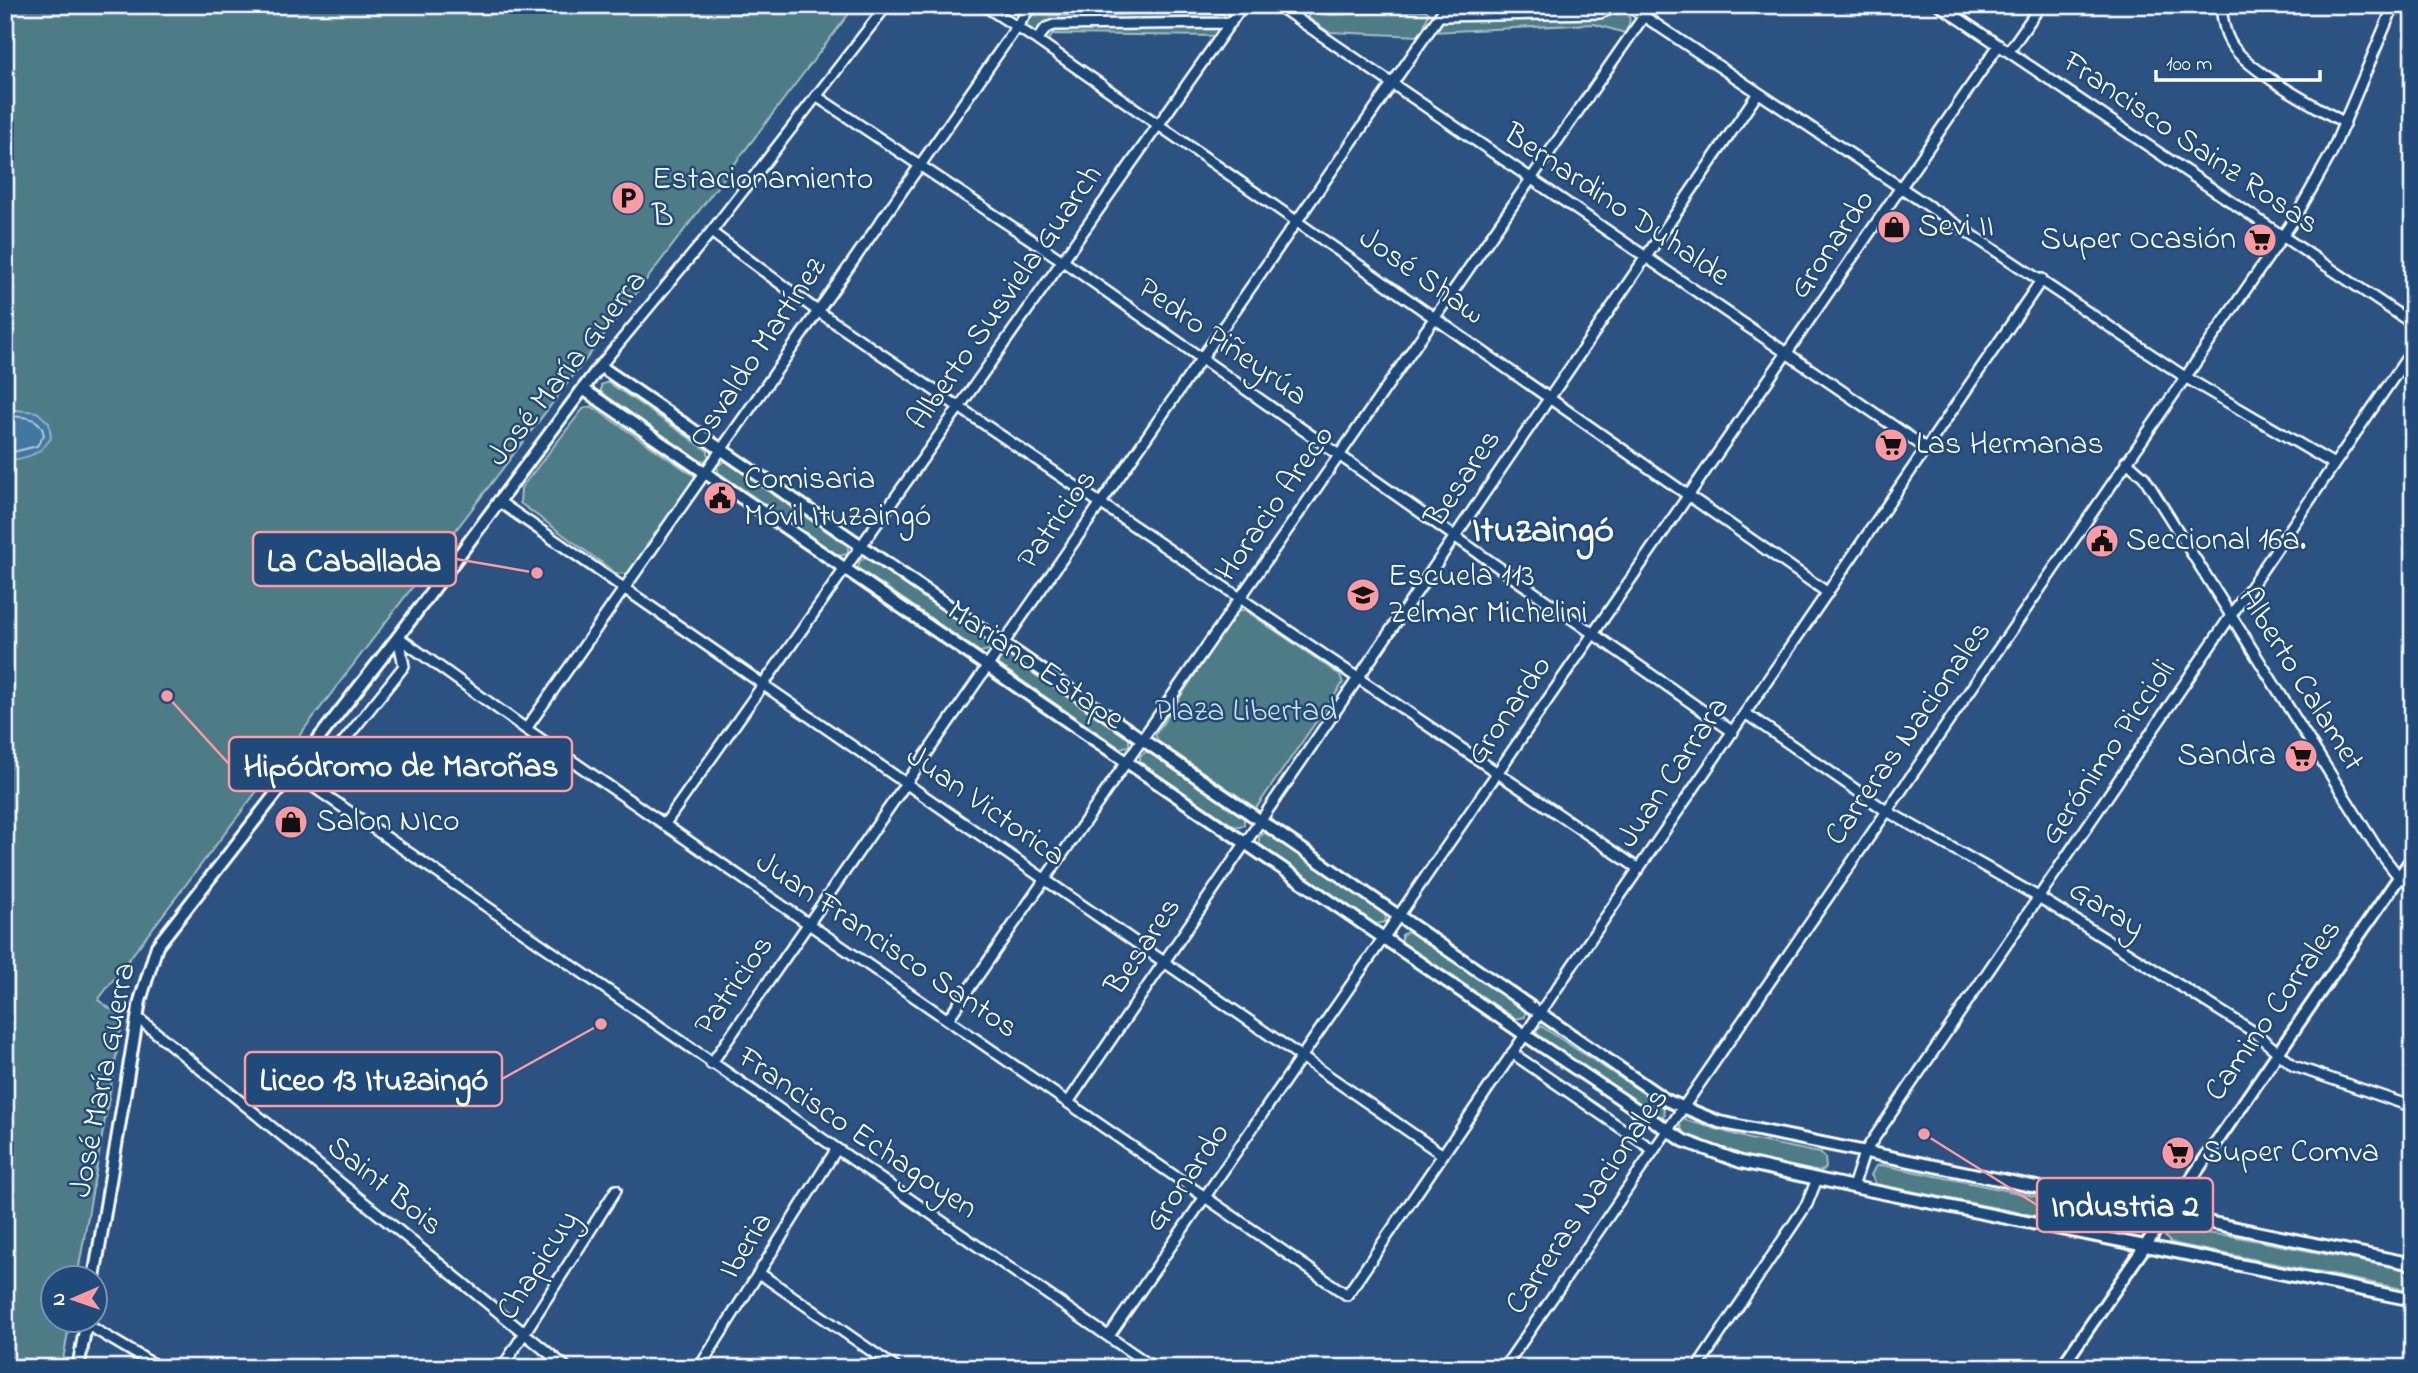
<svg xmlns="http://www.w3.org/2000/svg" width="2418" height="1373" font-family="'Indie Flower',sans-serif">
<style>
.green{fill:#4e7c86;stroke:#a6bec2;stroke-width:2}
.water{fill:#4378a0;stroke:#8eaec6;stroke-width:2}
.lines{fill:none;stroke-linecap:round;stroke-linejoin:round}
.shore{stroke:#b4c9d9;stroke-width:2}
.minor-casing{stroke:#fff;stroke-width:14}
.tertiary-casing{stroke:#fff;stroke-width:16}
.minor{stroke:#1f4a7a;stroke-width:9}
.tertiary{stroke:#1f4a7a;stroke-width:10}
.labels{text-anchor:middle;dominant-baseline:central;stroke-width:5;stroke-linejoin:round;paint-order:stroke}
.street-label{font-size:32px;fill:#fff;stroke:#1f4a7a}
.poi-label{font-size:32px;fill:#fff;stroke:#1f4a7a;text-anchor:start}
.park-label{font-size:32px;fill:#d3dee1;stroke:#1f4a7a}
.district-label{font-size:38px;font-weight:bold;fill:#fff;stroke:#1f4a7a}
.leader{fill:none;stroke:#ff9aa2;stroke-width:2.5}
.callout-dot{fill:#ff9aa2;stroke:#1f4a7a;stroke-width:2.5}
.callout{fill:#1f4a7a;stroke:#ff9aa2;stroke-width:2.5}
.callout-label{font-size:33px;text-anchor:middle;font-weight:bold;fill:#fff}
</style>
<rect width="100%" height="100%" fill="#2c5282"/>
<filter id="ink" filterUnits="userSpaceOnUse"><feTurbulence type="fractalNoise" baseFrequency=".0143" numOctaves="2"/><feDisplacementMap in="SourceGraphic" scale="14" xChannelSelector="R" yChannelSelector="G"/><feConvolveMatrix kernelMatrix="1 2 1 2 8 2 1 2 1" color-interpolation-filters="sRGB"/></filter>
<g filter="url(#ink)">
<path class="green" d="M5,5H844L851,11L98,1000L123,1018L77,1278H52V1320L70,1321L62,1365L22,1358L15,1368H5Z
M1483,5H1618C1631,14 1633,19 1625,33L1594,24L1433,32L1449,7Z
M1425,10L1429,13L1420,36L1329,32L1307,17L1312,12L1333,15Z
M1174,11H1216L1225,16L1217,36L1053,34L1047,43L1032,32L1026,22L1028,15L1096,16Z
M608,382L708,451V458L705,461L697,459L601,392V385Z
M591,406L696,477L630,573L617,574L520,503L521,488L583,409Z
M725,461L848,546V554L839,556L718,472L717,466Z
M866,558L990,643V650L980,652L858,568L860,560Z
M1238,610H1245L1340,675L1343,683L1256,808L1159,742L1155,735Z
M1005,652L1129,738V746L1120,748L998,664V657Z
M1147,751L1244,818V825L1235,827L1140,762V756Z
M1266,832L1385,914L1386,922L1376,924L1259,844V837Z
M1410,930L1525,1010V1017L1516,1019L1402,942V935Z
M1541,1026L1663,1106L1665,1115L1658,1118L1541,1039L1536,1030Z
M1682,1119L1750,1139L1820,1153L1825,1158L1826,1168C1811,1185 1705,1142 1683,1133L1679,1122Z
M1882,1165L2126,1215L2129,1221L2126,1230L2117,1232L1876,1184L1871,1175L1876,1166Z
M2175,1230L2232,1236L2413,1271V1291L2171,1243L2165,1237L2167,1232Z"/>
<path class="water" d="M5,409L37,412L49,423L51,438C39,456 26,458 5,461Z"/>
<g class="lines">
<path class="shore" d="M5,416C22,417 41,415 44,435L37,446L5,454"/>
<defs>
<path id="minor" d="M983,5L1037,40L1828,593
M1277,5L1927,449
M1627,5L2185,377L2332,463
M1939,5L2413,324
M2221,5C2222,17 2224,31 2230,42C2245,70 2316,106 2345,123
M1440,16L1600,13L1623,5
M1037,40L1046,28L1054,25L1231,23
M2009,51L2041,5
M816,96L1063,261L1733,732
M711,232L816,310L1639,869
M600,366L711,232L887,5
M2126,461L2144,477L2378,850L2399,877L2413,884
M498,501L1443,1155
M398,637L526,729L1347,1295L2042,279
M1745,713L1885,810L2040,898L2254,1032L2294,1066L2413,1107
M526,729L1032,5
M292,772L1154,1368
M305,781L321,770L404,666L398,637
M664,825L1243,5
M138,1018L567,1368
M948,1019L1644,16
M1512,1053L1653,1150
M711,1064L1447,5
M1069,1101L1758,93
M1853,1187L1864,1153L2413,349
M759,1273L896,1368
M86,1324L160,1368
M1109,1336L1999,45
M502,1368L616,1190
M699,1368L836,1150
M1504,1368L2295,218L2331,154L2394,5
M1697,1368L1807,1204L1817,1179"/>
<path id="tertiary" d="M583,389L1525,1035L1684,1141L1741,1162L1853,1187L2413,1300
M94,1278L140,1001L157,946L398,637L600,366L1666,1100L1719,1122L2413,1264
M78,1368L87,1320
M2061,1368L2413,857"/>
</defs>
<use href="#minor" class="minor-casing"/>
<use href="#tertiary" class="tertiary-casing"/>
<use href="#minor" class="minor"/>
<use href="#tertiary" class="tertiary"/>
</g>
</g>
<defs>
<symbol id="parking-disc" viewBox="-11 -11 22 22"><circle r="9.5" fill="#ff9aa2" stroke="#1f4a7a"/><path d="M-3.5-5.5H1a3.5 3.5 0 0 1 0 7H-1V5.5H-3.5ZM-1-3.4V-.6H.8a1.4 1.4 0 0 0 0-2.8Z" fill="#111"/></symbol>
<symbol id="shop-disc" viewBox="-11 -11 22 22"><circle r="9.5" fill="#ff9aa2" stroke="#1f4a7a"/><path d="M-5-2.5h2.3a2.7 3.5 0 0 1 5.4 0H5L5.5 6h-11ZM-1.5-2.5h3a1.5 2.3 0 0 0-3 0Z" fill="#111"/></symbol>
<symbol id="supermarket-disc" viewBox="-11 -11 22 22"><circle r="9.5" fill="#ff9aa2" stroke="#1f4a7a"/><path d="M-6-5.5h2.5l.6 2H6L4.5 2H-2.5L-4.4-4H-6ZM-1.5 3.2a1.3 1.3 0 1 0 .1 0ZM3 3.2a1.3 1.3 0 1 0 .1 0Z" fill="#111"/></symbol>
<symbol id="civic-disc" viewBox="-11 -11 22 22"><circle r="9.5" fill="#ff9aa2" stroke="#1f4a7a"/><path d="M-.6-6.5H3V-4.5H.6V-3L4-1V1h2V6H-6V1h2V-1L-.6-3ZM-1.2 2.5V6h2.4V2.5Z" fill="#111"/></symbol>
<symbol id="school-disc" viewBox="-11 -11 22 22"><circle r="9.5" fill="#ff9aa2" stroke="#1f4a7a"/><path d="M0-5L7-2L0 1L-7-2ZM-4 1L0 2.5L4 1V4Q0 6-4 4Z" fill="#111"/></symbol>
</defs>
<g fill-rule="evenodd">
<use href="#parking-disc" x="609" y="179" width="38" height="38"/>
<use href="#shop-disc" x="1875" y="208" width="38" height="38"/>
<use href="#supermarket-disc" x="2241" y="221" width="38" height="38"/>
<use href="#supermarket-disc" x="1872" y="426" width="38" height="38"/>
<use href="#civic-disc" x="701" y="479" width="38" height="38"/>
<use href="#civic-disc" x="2083" y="522" width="38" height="38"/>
<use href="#school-disc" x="1344" y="576" width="38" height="38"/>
<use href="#supermarket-disc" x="2282" y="737" width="38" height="38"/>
<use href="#shop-disc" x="272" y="803" width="38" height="38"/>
<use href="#supermarket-disc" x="2159" y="1134" width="38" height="38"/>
</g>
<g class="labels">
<g class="street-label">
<text transform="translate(2190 144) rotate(34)">Francisco Sainz Rosas</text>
<text transform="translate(1616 206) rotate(34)">Bernardino Duhalde</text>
<text transform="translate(1833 245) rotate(-55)">Gronardo</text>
<text transform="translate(1421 277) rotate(35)">José Shaw</text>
<text transform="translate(1006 298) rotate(-55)">Alberto Susviela Guarch</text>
<text transform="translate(1222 343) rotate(35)">Pedro Piñeyrúa</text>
<text transform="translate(758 353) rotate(-56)">Osvaldo Martínez</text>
<text transform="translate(568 369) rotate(-52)">José María Guerra</text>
<text transform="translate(1464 479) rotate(-56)">Besares</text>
<text transform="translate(1276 504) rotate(-55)">Horacio Areco</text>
<text transform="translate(1058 520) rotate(-55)">Patricios</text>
<text transform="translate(1035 666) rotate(34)">Mariano Estape</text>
<text transform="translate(2300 680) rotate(58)">Alberto Calamet</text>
<text transform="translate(1510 711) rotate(-55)">Gronardo</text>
<text transform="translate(1909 734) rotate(-55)">Carreras Nacionales</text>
<text transform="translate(2109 753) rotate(-56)">Gerónimo Piccioli</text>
<text transform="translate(1674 773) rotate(-56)">Juan Carrara</text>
<text transform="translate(985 807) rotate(35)">Juan Victorica</text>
<text transform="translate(2106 910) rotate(32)">Garay</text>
<text transform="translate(886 946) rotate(34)">Juan Francisco Santos</text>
<text transform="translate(1144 947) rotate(-56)">Besares</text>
<text transform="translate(735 986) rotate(-55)">Patricios</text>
<text transform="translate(2274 1011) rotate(-55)">Camino Corrales</text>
<text transform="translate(104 1080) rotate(-79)">José María Guerra</text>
<text transform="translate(857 1134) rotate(34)">Francisco Echagoyen</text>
<text transform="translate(1188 1178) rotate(-55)">Gronardo</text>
<text transform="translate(384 1187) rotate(39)">Saint Bois</text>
<text transform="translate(1588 1202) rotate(-56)">Carreras Nacionales</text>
<text transform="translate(747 1246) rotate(-58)">Iberia</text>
<text transform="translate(539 1266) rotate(-57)">Chapicuy</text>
</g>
<g class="poi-label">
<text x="652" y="180">Estacionamiento<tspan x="652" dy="37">B</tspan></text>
<text x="1918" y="227">Sevi II</text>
<text x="2236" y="240" text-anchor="end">Super Ocasión</text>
<text x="1916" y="445">Las Hermanas</text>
<text x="744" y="480">Comisaria<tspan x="744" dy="37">Móvil Ituzaingó</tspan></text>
<text x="2126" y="541">Seccional 16a.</text>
<text x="1388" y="577">Escuela 113<tspan x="1388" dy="37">Zelmar Michelini</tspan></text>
<text x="2276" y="756" text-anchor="end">Sandra</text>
<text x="316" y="822">Salon NIco</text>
<text x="2202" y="1153">Super Comva</text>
</g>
<g class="park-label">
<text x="1246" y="712">Plaza Libertad</text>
</g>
<g class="district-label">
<text x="1543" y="532">Ituzaingó</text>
</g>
</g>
<path class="leader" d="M537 573L456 559M167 696L229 764M601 1024L502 1079M1924 1134L2037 1205"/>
<g class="callout-dot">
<circle cx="537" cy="573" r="7"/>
<circle cx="167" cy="696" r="7"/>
<circle cx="601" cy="1024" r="7"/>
<circle cx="1924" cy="1134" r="7"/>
</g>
<g class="callout">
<rect x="253" y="532" width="203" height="54" rx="7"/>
<rect x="229" y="737" width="343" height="54" rx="7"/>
<rect x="245" y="1052" width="257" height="54" rx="7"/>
<rect x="2037" y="1178" width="176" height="54" rx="7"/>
</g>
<g class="callout-label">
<text x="354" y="571">La Caballada</text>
<text x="401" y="776">Hipódromo de Maroñas</text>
<text x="374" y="1090">Liceo 13 Ituzaingó</text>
<text x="2125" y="1216">Industria 2</text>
</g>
<rect width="2418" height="1373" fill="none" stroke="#1f4a7a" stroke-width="28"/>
<rect x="14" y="14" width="2390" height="1345" fill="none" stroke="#fff" stroke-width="2.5" filter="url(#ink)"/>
<g transform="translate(74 1299) rotate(268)"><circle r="33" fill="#1f4a7a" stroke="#7992af" stroke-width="2"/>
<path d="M0-5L12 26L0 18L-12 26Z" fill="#ff9aa2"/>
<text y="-10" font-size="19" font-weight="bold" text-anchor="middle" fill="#ffffff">N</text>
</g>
<path d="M2156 70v10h164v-10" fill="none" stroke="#ffffff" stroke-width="3.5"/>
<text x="2166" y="70" font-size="21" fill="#ffffff" stroke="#1f4a7a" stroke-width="5" paint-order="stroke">100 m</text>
</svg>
